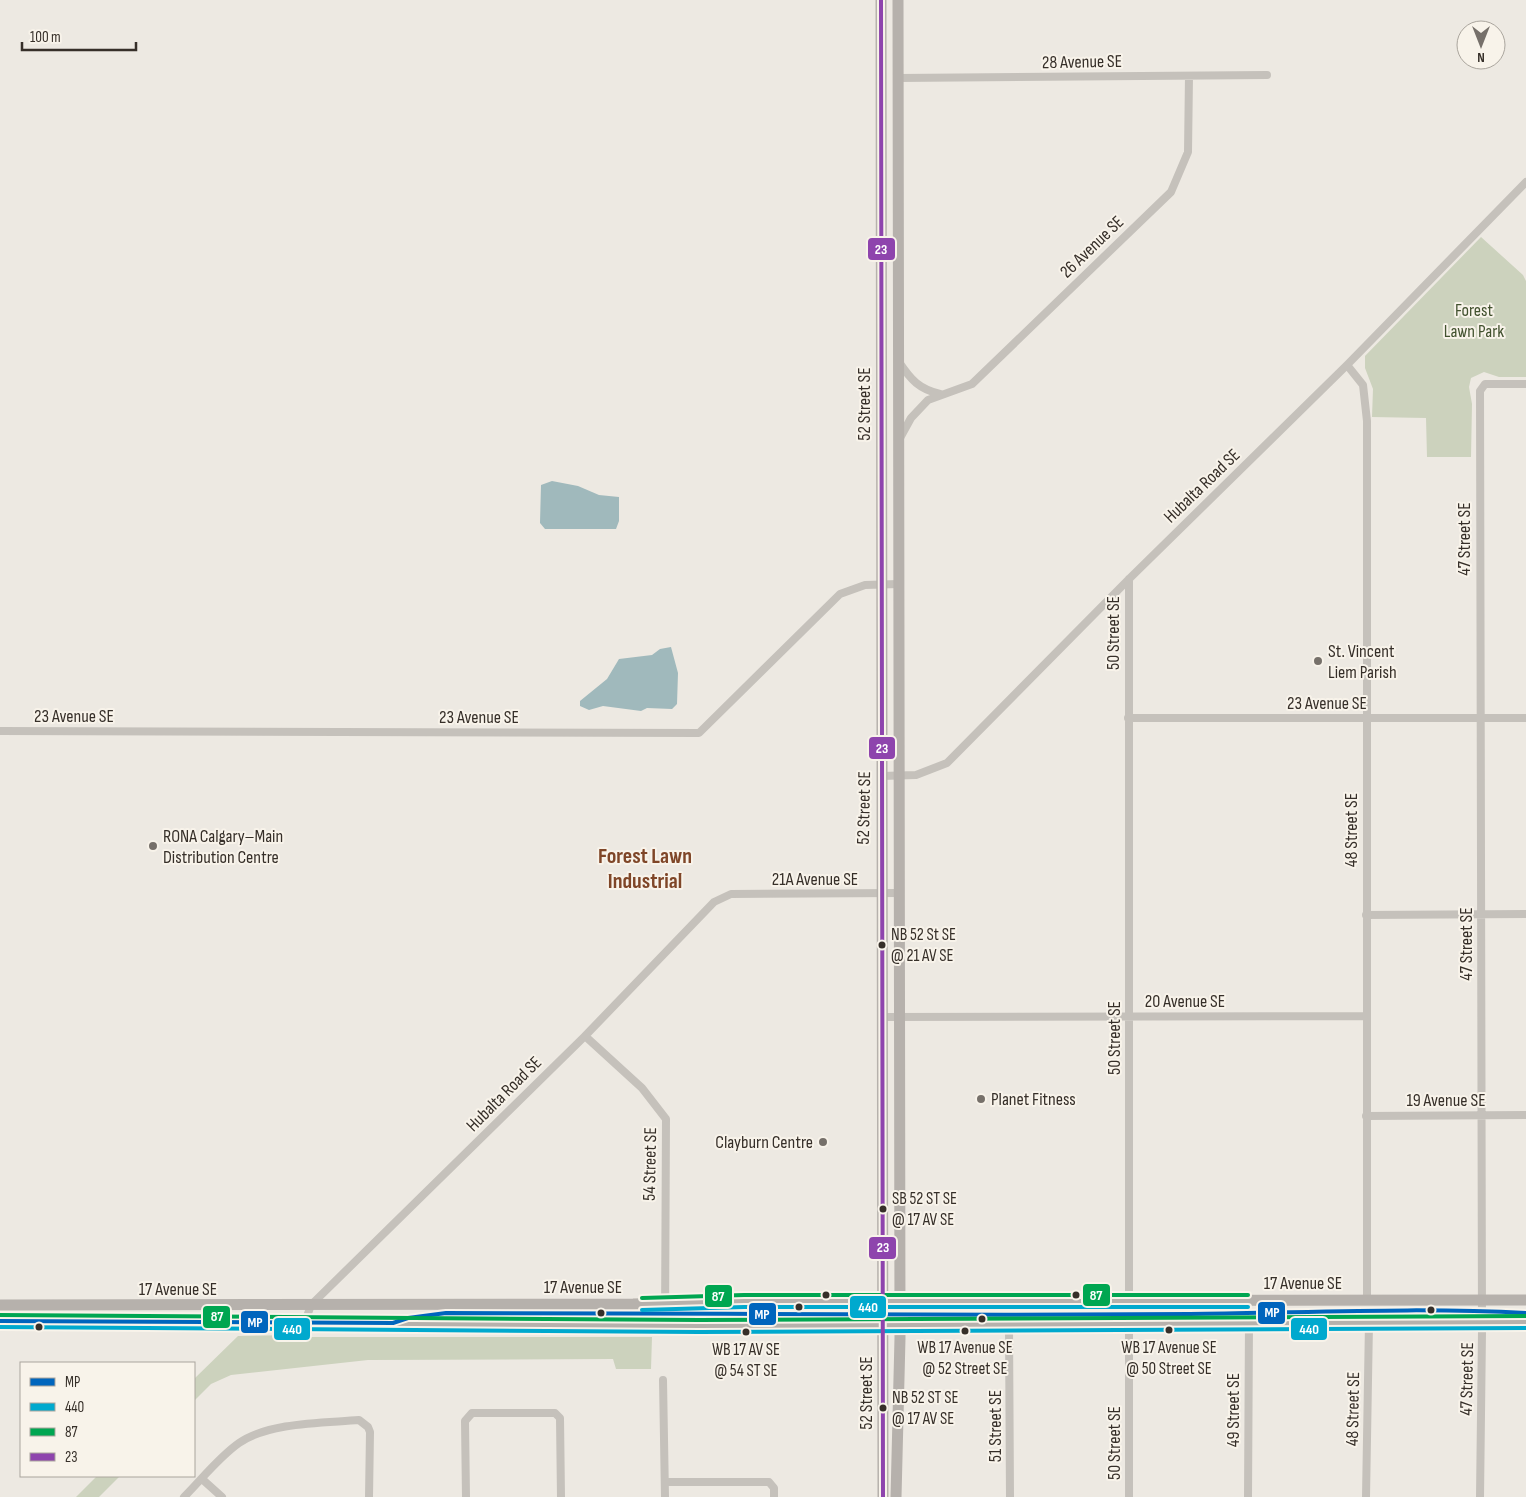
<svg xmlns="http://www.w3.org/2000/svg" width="1526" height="1497" font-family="'Sofia Sans Condensed',sans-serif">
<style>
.green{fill:#ccd2bd}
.water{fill:#a0b9bc}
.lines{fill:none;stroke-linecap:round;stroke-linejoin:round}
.minor{stroke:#c5c1bb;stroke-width:8}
.secondary{stroke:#b6b1ac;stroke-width:11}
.bus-1-casing{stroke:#f8f3ea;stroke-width:8}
.bus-2-casing{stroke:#f8f3ea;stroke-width:8}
.bus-3-casing{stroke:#f8f3ea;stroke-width:8}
.bus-4-casing{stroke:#f8f3ea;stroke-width:8}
.bus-1{stroke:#0065bd;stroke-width:4}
.bus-2{stroke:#00a9ce;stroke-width:4}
.bus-3{stroke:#00a651;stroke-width:4}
.bus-4{stroke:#8e44ad;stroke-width:4}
.poi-dot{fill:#76706a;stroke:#f8f3ea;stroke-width:2}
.bus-dot{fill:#362f29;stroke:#f8f3ea;stroke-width:2}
.labels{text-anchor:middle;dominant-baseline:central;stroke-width:4;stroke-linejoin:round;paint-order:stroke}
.bus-label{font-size:17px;fill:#362f29;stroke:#f8f3ea;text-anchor:start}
.street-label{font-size:18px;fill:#362f29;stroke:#f8f3ea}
.park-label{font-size:18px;fill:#42522f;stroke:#f8f3ea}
.poi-label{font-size:18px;fill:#362f29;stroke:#f8f3ea;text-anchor:start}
.district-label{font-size:22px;font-weight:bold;fill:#7f4628;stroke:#f8f3ea}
.line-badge{stroke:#f8f3ea;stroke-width:2}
.badge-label{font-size:14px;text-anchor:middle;font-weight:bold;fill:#fff}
</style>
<rect width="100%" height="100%" fill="#ede9e2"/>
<path class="green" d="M1481,237L1523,275L1526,281V377H1499L1484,372L1471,378L1469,387L1472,404L1471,457H1427L1426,418L1372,417L1373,389L1365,368V356Z
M292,1335L293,1337H652L651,1369H616L613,1359L368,1360L231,1375L211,1384L194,1401V1379L238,1336Z
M97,1476H120L99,1497H76Z"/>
<path class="water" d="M552,481L578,486L599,495L619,497V521L616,529H545L540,523L541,485Z
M671,647L678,673L677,704L672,709L647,708L641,711L603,706L589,710L580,706V701L607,679L619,659L652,655L660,649Z"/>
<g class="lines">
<path class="minor" d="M898,78L1267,75
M899,362C911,380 919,389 940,394
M1347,365L1363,385L1367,421V1300
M900,438L911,418L928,400L972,384L1171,192L1188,152L1189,76
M1129,579V1497
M1128,718H1526
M0,731L699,733L840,594L865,585L899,584
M881,776L916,775L947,763L1129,579L1347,365L1526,182
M1366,915L1526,914
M884,1017L1366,1016
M585,1036L642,1088L666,1119L665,1326
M1366,1116L1526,1115
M305,1322L311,1305L585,1036L714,902L731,894L899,893
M1009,1326L1010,1497
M663,1380L665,1497
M202,1479L222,1497
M665,1482H769L774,1488V1497
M184,1497C202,1479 219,1457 239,1443C269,1422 324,1423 359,1420L368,1427L370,1432L369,1497
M466,1497L465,1421L472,1413H555L560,1418L561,1497
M1248,1497L1249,1322
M1366,1497L1369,1322
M1480,1497L1482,1331L1480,391L1485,384H1526"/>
<path class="secondary" d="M881,0L883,1497
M0,1305L633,1304L744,1301L1526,1300
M0,1321H228L476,1325L699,1326L1526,1322
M896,1497L900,1338L898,0"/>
<defs>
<path id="bus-1" d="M0,1321L393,1323L408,1318L446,1313C694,1313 942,1316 1190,1314C1302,1313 1414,1307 1526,1313"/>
<path id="bus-2" d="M642,1310L744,1307H1248
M0,1327L699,1332L1526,1328"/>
<path id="bus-3" d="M642,1298L744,1295H1248
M0,1315L699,1320L1526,1316"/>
<path id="bus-4" d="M881,0L883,1497"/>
</defs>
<use href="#bus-1" class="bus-1-casing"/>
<use href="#bus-2" class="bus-2-casing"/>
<use href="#bus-3" class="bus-3-casing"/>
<use href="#bus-4" class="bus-4-casing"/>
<use href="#bus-1" class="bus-1"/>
<use href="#bus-2" class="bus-2"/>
<use href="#bus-3" class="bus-3"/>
<use href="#bus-4" class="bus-4"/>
</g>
<g class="poi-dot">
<circle cx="1318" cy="661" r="5"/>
<circle cx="153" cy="846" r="5"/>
<circle cx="981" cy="1099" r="5"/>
<circle cx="823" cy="1142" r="5"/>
</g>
<g class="bus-dot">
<circle cx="882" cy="945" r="4.5"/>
<circle cx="883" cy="1209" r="4.5"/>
<circle cx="826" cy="1295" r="4.5"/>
<circle cx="1076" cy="1295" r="4.5"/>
<circle cx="799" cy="1307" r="4.5"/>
<circle cx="1431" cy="1310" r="4.5"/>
<circle cx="601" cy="1313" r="4.5"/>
<circle cx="982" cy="1319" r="4.5"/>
<circle cx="39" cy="1327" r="4.5"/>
<circle cx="1169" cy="1330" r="4.5"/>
<circle cx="965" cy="1331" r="4.5"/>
<circle cx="746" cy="1332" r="4.5"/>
<circle cx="883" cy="1408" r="4.5"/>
</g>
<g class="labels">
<g class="bus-label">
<text x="891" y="935">NB 52 St SE<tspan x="891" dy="21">@ 21 AV SE</tspan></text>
<text x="892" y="1199">SB 52 ST SE<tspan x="892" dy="21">@ 17 AV SE</tspan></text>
<text x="965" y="1348" text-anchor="middle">WB 17 Avenue SE<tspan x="965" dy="21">@ 52 Street SE</tspan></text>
<text x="1169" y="1348" text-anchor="middle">WB 17 Avenue SE<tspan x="1169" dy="21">@ 50 Street SE</tspan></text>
<text x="746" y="1350" text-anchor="middle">WB 17 AV SE<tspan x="746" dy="21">@ 54 ST SE</tspan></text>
<text x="892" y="1398">NB 52 ST SE<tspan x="892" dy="21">@ 17 AV SE</tspan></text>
</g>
<g class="street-label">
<text transform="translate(1082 62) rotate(-1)">28 Avenue SE</text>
<text transform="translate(1092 247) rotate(-44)">26 Avenue SE</text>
<text transform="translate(864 404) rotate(-90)">52 Street SE</text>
<text transform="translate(1202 486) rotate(-44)">Hubalta Road SE</text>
<text transform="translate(1464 539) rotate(-90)">47 Street SE</text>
<text transform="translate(1113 633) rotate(-90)">50 Street SE</text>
<text x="1327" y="703">23 Avenue SE</text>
<text x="74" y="716">23 Avenue SE</text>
<text x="479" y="717">23 Avenue SE</text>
<text transform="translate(864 808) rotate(-89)">52 Street SE</text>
<text transform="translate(1351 830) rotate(-90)">48 Street SE</text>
<text x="815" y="879">21A Avenue SE</text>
<text transform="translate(1466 944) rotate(-90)">47 Street SE</text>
<text x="1185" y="1001">20 Avenue SE</text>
<text transform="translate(1114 1038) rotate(-90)">50 Street SE</text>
<text transform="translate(504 1094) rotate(-45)">Hubalta Road SE</text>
<text x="1446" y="1100">19 Avenue SE</text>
<text transform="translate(650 1164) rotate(-89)">54 Street SE</text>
<text x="1303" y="1283">17 Avenue SE</text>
<text x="583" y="1287">17 Avenue SE</text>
<text x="178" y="1289">17 Avenue SE</text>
<text transform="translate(1467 1379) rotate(-89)">47 Street SE</text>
<text transform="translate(866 1393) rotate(-90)">52 Street SE</text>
<text transform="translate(1353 1409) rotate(-89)">48 Street SE</text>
<text transform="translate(1233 1410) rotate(-90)">49 Street SE</text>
<text transform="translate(995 1426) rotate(-90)">51 Street SE</text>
<text transform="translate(1114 1443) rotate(-90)">50 Street SE</text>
</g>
<g class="park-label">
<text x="1474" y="310">Forest<tspan x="1474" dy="21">Lawn Park</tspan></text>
</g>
<g class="poi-label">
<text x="1328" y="651">St. Vincent<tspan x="1328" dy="21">Liem Parish</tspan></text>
<text x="163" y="836">RONA Calgary–Main<tspan x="163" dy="21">Distribution Centre</tspan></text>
<text x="991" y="1099">Planet Fitness</text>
<text x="813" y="1142" text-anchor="end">Clayburn Centre</text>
</g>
<g class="district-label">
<text x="645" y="856">Forest Lawn<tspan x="645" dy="25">Industrial</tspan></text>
</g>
</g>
<g class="line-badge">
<rect x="867" y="237" width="29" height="24" rx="5" fill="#8e44ad"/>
<rect x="868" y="736" width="28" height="24" rx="5" fill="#8e44ad"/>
<rect x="868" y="1236" width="29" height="24" rx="5" fill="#8e44ad"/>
<rect x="1082" y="1283" width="29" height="24" rx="5" fill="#00a651"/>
<rect x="704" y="1284" width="29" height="24" rx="5" fill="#00a651"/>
<rect x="849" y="1295" width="38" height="24" rx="5" fill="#00a9ce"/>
<rect x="1257" y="1301" width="29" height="24" rx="5" fill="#0065bd"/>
<rect x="748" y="1302" width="29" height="24" rx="5" fill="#0065bd"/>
<rect x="202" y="1305" width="29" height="24" rx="5" fill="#00a651"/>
<rect x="240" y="1310" width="29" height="24" rx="5" fill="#0065bd"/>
<rect x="1290" y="1317" width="38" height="24" rx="5" fill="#00a9ce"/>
<rect x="273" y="1317" width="38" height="24" rx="5" fill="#00a9ce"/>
</g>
<g class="badge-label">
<text x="881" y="254">23</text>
<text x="882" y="753">23</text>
<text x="883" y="1252">23</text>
<text x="1096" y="1300">87</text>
<text x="718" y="1301">87</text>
<text x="868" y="1312">440</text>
<text x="1272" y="1317">MP</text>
<text x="762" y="1319">MP</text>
<text x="217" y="1321">87</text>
<text x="255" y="1327">MP</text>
<text x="1309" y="1334">440</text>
<text x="292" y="1334">440</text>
</g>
<rect x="20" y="1362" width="175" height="115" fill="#f8f3ea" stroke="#aaa59d"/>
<rect x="30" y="1378" width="25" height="8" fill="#0065bd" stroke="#aaa59d"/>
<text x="65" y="1387" font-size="15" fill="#362f29">MP</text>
<rect x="30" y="1403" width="25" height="8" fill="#00a9ce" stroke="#aaa59d"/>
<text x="65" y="1412" font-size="15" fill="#362f29">440</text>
<rect x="30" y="1428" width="25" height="8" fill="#00a651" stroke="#aaa59d"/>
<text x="65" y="1437" font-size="15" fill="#362f29">87</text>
<rect x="30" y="1453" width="25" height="8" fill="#8e44ad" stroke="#aaa59d"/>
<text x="65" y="1462" font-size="15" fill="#362f29">23</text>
<g transform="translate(1481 45) rotate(180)"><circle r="24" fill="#f8f3ea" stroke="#aaa59d"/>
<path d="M0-4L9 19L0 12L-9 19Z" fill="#76706a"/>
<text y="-8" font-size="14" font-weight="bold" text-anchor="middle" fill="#362f29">N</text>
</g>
<path d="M22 42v8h114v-8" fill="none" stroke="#362f29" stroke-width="2.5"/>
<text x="30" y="42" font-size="15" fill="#362f29" stroke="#f8f3ea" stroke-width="4" paint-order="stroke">100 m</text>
</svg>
